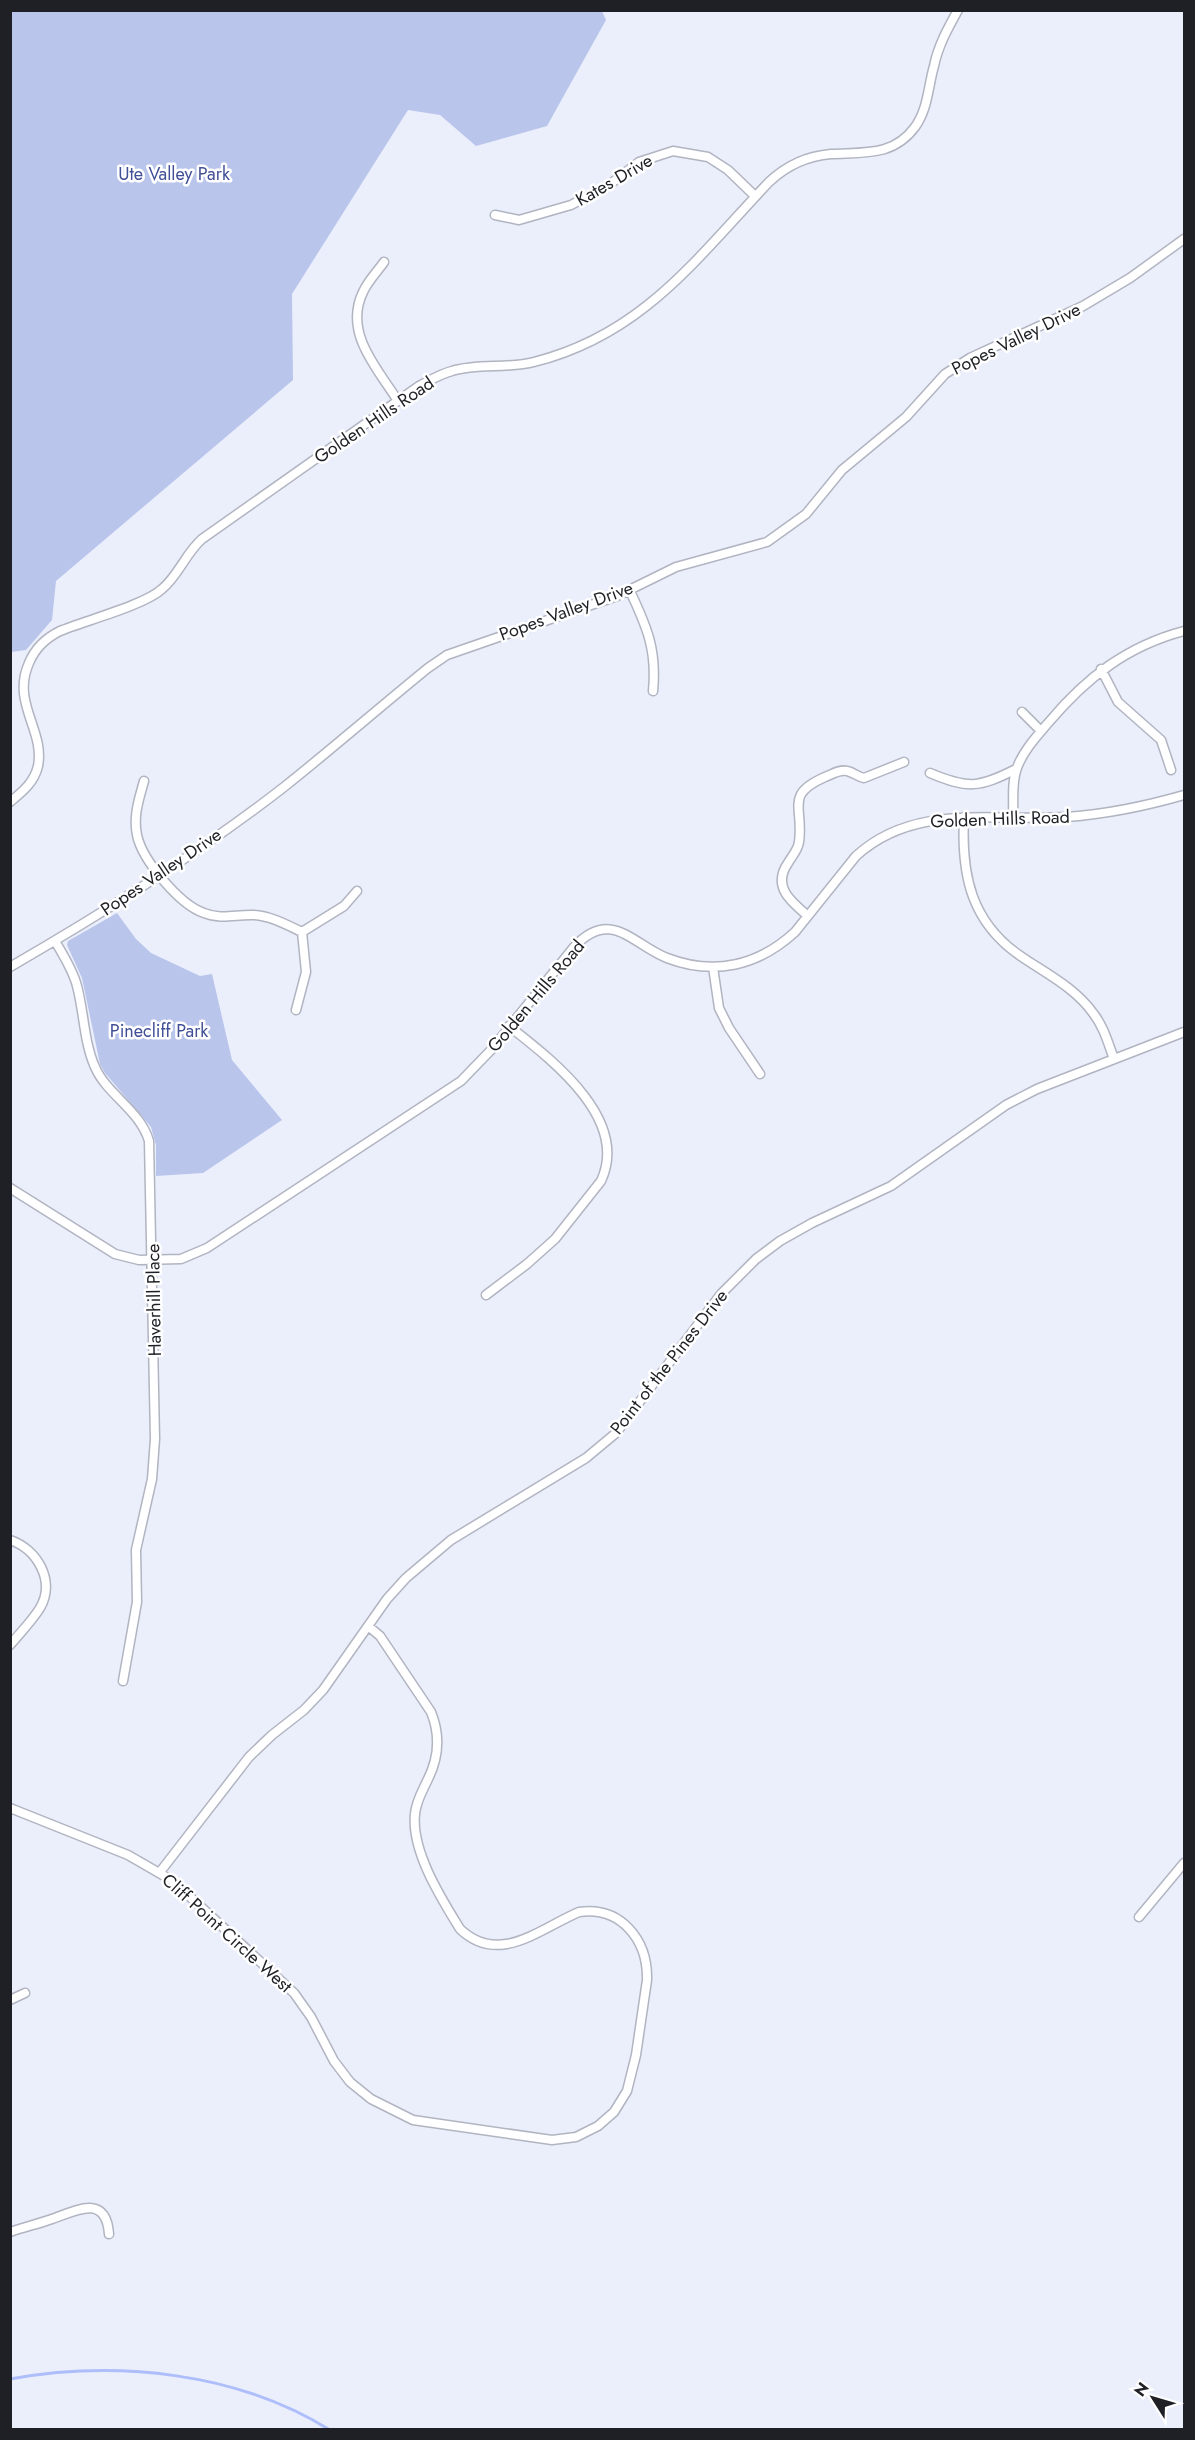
<svg xmlns="http://www.w3.org/2000/svg" width="1195" height="2440" font-family="Jost,sans-serif">
<style>
.green{fill:#bac5ec}
.lines{fill:none;stroke-linecap:round;stroke-linejoin:round}
.stream{stroke:#aebefb;stroke-width:3}
.street-casing{stroke:#b1b4c1;stroke-width:11}
.street{stroke:#fff;stroke-width:8}
.labels{text-anchor:middle;dominant-baseline:central;stroke-width:5;stroke-linejoin:round;paint-order:stroke}
.park-label{font-size:18px;fill:#414f97;stroke:#fff}
.street-label{font-size:18px;fill:#1f2025;stroke:#fff}
</style>
<rect width="100%" height="100%" fill="#ebeffc"/>
<path class="green" d="M602,11L606,20L547,126L476,146L440,115L408,110L292,294L293,380L56,581L52,620L26,650L11,652V11Z
M117,913L136,939L151,953L200,976L212,974L232,1060L282,1120L203,1173L156,1176V1145L151,1127L105,1073L100,1064L82,978L67,945L68,941Z"/>
<g class="lines">
<path class="stream" d="M10,2379C116,2360 237,2372 330,2430"/>
<defs>
<path id="street" d="M495,215L519,220L571,205L609,185L639,162L673,151L708,157L728,170L755,196
M384,262C377,272 368,281 363,292C343,333 378,369 398,401
M630,591C647,627 657,650 653,691
M1101,669L1118,702L1161,740L1171,770
M1022,712L1041,731
M930,773C968,789 979,788 1016,769
M144,781C139,799 133,816 137,835C142,860 180,905 204,913C221,920 237,914 254,915C271,916 287,925 302,932L344,906L357,891
M10,802C22,792 34,783 38,766C45,730 11,703 29,663C35,648 46,638 60,631C84,621 145,605 162,589C179,575 185,554 202,539L419,386C429,381 440,374 452,371C478,363 507,369 534,362C642,335 696,259 769,182C786,166 807,156 831,154C863,152 893,157 915,127C928,109 928,87 934,66C938,46 948,28 958,10
M964,817C961,875 971,923 1022,957C1047,974 1075,988 1093,1013C1104,1027 1108,1043 1114,1059
M1013,819C1014,803 1011,783 1017,768C1023,751 1037,736 1049,722C1086,678 1127,646 1184,631
M808,916C790,901 772,886 788,863C792,856 798,850 799,842C804,807 784,795 825,777C831,775 839,769 847,771C853,772 858,777 864,778L904,762
M55,941C63,955 73,970 77,986C84,1012 84,1043 95,1067C107,1095 140,1110 149,1141L155,1439L152,1479L136,1550L137,1602L123,1681
M10,967C105,912 198,854 284,787C333,748 380,707 428,668L447,655L617,596L676,567L767,542L806,514L842,470L906,417L945,374L970,358L1083,306L1130,278L1184,239
M713,967L719,1008L729,1028L760,1074
M296,1010L306,972L302,932
M10,1188L115,1254L139,1260L181,1259L207,1248L461,1081L491,1050L574,947C611,907 633,945 667,958C714,976 758,966 795,932L856,856C915,802 995,822 1067,817C1107,814 1146,806 1184,795
M486,1295L527,1264L555,1239L601,1181C630,1119 552,1060 509,1026
M10,1540C37,1549 56,1581 40,1608C32,1621 20,1633 10,1645
M10,1808L128,1855L173,1881L294,1993L311,2017L334,2061L350,2082L371,2099L413,2120L552,2140L576,2137L598,2126L614,2112L627,2091L636,2055L647,1980C648,1940 621,1906 579,1912C539,1929 499,1966 460,1929C441,1898 411,1851 415,1814C416,1801 423,1790 428,1779C439,1757 440,1734 431,1712L380,1636L368,1626
M160,1872L249,1757L272,1735L304,1710L323,1690L387,1599L406,1578L451,1540L586,1458L616,1433L721,1294L756,1259L780,1241L812,1223L891,1186L1006,1105L1037,1089L1184,1032
M1139,1917L1184,1863
M10,2000L25,1993
M10,2232C24,2227 38,2224 52,2219C75,2211 106,2193 109,2234"/>
</defs>
<use href="#street" class="street-casing"/>
<use href="#street" class="street"/>
</g>
<g class="labels">
<g class="park-label">
<text x="174" y="174">Ute Valley Park</text>
<text x="159" y="1031">Pinecliff Park</text>
</g>
<g class="street-label">
<text transform="translate(614 180) rotate(-30)">Kates Drive</text>
<text transform="translate(1016 339) rotate(-26)">Popes Valley Drive</text>
<text transform="translate(374 420) rotate(-34)">Golden Hills Road</text>
<text transform="translate(566 611) rotate(-20)">Popes Valley Drive</text>
<text transform="translate(1000 819) rotate(-2)">Golden Hills Road</text>
<text transform="translate(161 872) rotate(-34)">Popes Valley Drive</text>
<text transform="translate(536 996) rotate(-50)">Golden Hills Road</text>
<text transform="translate(154 1300) rotate(-91)">Haverhill Place</text>
<text transform="translate(669 1362) rotate(-52)">Point of the Pines Drive</text>
<text transform="translate(227 1933) rotate(42)">Cliff Point Circle West</text>
</g>
</g>
<rect width="1195" height="2440" fill="none" stroke="#1f2025" stroke-width="24"/>
<g transform="translate(1153 2398) rotate(307)" stroke="#ffffff" stroke-width="4.5" paint-order="stroke">
<path d="M0-4.5L10 22L0 15L-10 22Z" fill="#1f2025"/>
<text y="-9" font-size="16" font-weight="bold" text-anchor="middle" fill="#1f2025">N</text>
</g>
</svg>
